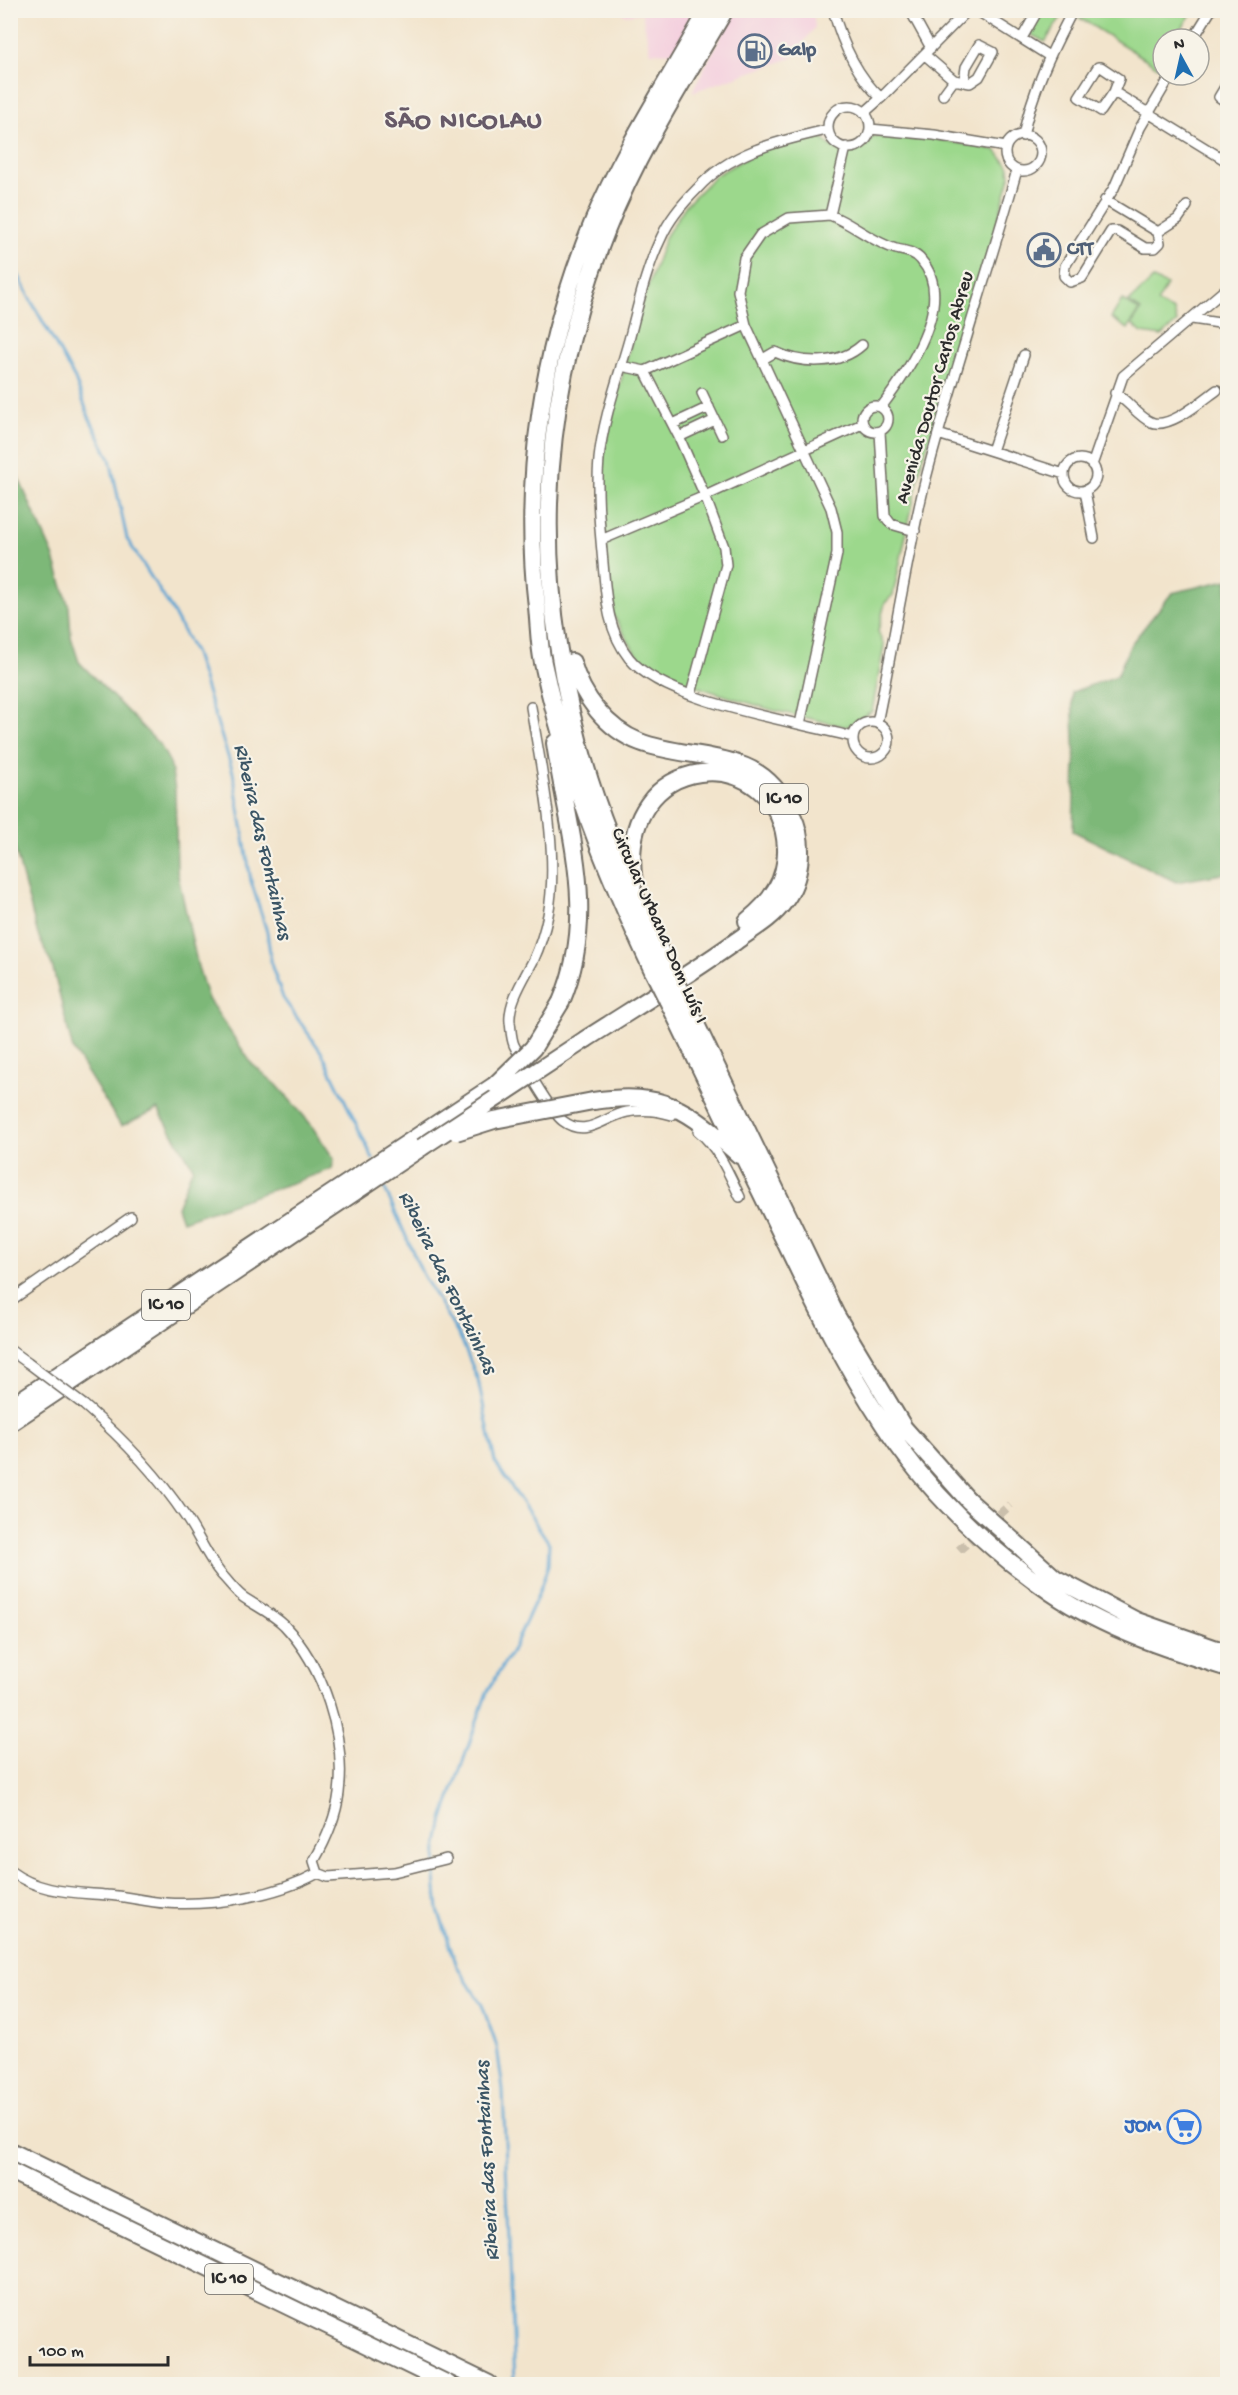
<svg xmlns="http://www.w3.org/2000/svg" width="1238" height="2395" font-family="'Gochi Hand',sans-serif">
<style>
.built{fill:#f4cfde}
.green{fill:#9cd88c;stroke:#64825c;stroke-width:1.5}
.forest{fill:#7db878;stroke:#547252;stroke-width:1.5}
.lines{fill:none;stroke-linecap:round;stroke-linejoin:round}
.stream{stroke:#5aa3d1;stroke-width:3}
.street-tunnel{stroke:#cabfac;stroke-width:9;stroke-dasharray:9 4.5;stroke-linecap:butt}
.street-casing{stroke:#716c63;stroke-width:12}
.highway-casing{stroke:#716c63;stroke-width:20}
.street{stroke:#fff;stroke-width:9}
.highway{stroke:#fff;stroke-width:16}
.street-bridge-casing{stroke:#716c63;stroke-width:12;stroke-linecap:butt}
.highway-bridge-casing{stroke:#716c63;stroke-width:20;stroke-linecap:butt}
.street-bridge{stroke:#fff;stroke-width:9}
.highway-bridge{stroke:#fff;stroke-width:16}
.labels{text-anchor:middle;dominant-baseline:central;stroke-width:4.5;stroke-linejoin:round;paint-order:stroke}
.shield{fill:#f7f3e8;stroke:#686764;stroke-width:1.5}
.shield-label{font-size:18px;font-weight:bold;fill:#2b2b2b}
.service-label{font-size:20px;font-weight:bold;fill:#4e5e75;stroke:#f7f3e8;text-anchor:start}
.street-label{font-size:20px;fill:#2b2b2b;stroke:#f7f3e8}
.shop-label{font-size:20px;font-weight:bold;fill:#366cbe;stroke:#f7f3e8;text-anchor:end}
.water-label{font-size:21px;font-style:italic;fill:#3b5565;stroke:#f7f3e8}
.district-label{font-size:26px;font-weight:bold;letter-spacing:1.5px;fill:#675a68;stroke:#f7f3e8}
</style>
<rect width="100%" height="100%" fill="#f7f3e8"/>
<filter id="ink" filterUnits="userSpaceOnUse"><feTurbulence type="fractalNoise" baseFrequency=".0167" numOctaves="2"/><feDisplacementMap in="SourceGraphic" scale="12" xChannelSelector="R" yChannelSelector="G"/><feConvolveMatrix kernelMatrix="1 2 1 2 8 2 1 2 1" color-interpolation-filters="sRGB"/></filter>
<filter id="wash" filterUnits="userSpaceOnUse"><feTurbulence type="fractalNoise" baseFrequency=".008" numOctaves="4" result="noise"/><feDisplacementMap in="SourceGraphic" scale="24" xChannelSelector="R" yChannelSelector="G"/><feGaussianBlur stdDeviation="1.35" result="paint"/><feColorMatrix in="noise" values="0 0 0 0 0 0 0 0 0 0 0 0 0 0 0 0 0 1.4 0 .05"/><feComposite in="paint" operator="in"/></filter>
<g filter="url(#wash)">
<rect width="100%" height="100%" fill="#f2e4cc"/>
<path class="built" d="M618,11H699L682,40L671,53L650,52L642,13L625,15Z
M734,11H813L815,27L792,58L692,92Z"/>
<path class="green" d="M1041,11H1065L1045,42L1028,33Z
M1081,11V10L1193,11L1175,39H1163V59L1158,67L1078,17Z
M820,134C830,153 863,161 872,136L930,138L996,150L1009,167L1010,177L961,350L922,461L893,595L885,603L878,631L884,646L872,711L847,727L772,710L704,689L665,676L647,665L633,649L613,615L606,574L602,461L609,426L640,309L666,236L686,205L716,175L766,147Z
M1153,279L1167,285L1157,303L1174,311L1177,322L1162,336L1142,333L1132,324L1141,310L1129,302Z
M1122,300L1139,310L1128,329L1111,318Z"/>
<path class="forest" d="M10,459L53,555L69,607L71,637L79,662L160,745L170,763L175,789L177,871L198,967L208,999L252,1064L277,1085L309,1122L334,1159L332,1169L182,1221L177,1207L193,1167L158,1109L121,1126L73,1050L52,965L38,935L11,834Z
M1227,580V873L1176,882L1073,831L1075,763L1072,692L1117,676L1131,644L1172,593Z"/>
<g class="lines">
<path class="stream" d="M10,258L29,297L75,379L89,417L110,459L127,539L172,610L195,654L233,772L251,881L267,932L272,967L283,998L322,1053L373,1159
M382,1182L423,1275L462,1341L478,1380L495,1462L549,1543L548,1566L538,1595L514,1647L487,1692L443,1819L437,1849L435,1878L438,1910L457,1966L482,2005L497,2047L503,2090L515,2384"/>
</g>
</g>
<g filter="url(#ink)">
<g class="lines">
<path class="street-tunnel" d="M959,1550L1010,1505"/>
<defs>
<path id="street" d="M833,10C842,43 856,75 881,98L968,10
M910,10L931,48
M976,10L1049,56
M1022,38L1038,10
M1193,39L1211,10
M925,55L954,80L970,83L979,77L993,52L979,45L966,67L964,82
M1228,82L1219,97L1228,103
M1114,92L1101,111L1079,97L1098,67H1101L1119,79L1114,92L1228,162
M943,95L954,80
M828 127a21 21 0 1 1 42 0a21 21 0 1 1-42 0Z
M864,113L881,98
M870,129L934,135L1006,147
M827,130C780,141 731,151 697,189C683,203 670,218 662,236C646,268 638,306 629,340C618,379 603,419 599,459C596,493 600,529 603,563C606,597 607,630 629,658C665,703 796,721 853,737
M1005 153a18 18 0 1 1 36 0a18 18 0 1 1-36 0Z
M1023,136C1032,91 1052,50 1073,10
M846,147L830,215C853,224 872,242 896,249C905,251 915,252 921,260C957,301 907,373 882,406
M1105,200L1158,232L1160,243L1155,248H1145L1117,231H1111L1082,278L1070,282L1064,276L1065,266L1114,188L1140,128L1171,75
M1158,232L1178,219L1187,206
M1224,291L1228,326
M1192,319L1226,324
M746,325L645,371L679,437L705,496L862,424
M763,359L775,352C801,364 839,366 862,345
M621,366L645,371
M702,393L722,435
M1115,393C1127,400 1140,418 1151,422C1169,430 1203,400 1217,390
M862 419a13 13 0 1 1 26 0a13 13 0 1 1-26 0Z
M673,424L709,407
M880,432L885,516L891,524L915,531
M938,434L1064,474
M679,437L715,420
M992,451L1024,355
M1064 475a16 16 0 1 1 32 0a16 16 0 1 1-32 0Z
M1092,465L1123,376L1228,287
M1085,491L1094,538
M601,540L705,496L724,547L726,565L691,694
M531,707C541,769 560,854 548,915C545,929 540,946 534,959C525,977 508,1002 510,1022C511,1029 511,1038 514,1045C522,1061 550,1111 563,1121C587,1139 605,1116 627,1112C643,1109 656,1110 672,1115
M853 740a18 18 0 1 1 36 0a18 18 0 1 1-36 0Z
M877,723C893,646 905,567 923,490C950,382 987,277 1017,170
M800,724L837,554V532L831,508L746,325L738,291L744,258L760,235L789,218L830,215
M698,1131C718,1147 729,1174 740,1197
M10,1301L131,1217
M10,1350L28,1363
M84,1405C122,1438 157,1474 185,1516C198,1534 207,1557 221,1574C228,1581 235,1591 243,1597C256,1606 273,1614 284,1625C324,1667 346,1736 339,1793C336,1818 326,1840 314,1861L318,1873L328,1877L394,1872L446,1859
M10,1871C40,1893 72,1892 107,1895C127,1896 146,1902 166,1903C214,1906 276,1896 318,1873"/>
<path id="highway" d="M572,662C582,696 606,729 640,742C671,754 707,753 738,764C764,772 781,792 792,815C805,841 802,879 784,902C772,919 751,930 735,942C687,976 636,1007 586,1039
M555,743C568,833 599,913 561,1002
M634,882C613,747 780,738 786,848C787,880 771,902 747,921
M666,964C639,904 610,844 590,781C531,593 534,413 607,229C637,153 683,81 725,10
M653,971C606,872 566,771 543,663C539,645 539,626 537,607C522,476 543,344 593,222C624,148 669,80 708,10
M680,991L836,1315L904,1428L968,1500L1055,1578L1137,1621L1228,1653
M667,999C703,1074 740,1150 777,1225C809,1291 841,1360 882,1422C925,1489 986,1548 1052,1593C1105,1629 1167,1649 1228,1668
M593,1101C665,1091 687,1109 739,1155
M10,1407L495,1085
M10,1423L422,1147
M10,2151L489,2384
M10,2171L448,2384"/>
</defs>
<use href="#street" class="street-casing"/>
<use href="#highway" class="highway-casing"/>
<use href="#street" class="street"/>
<use href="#highway" class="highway"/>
<defs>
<path id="street-bridge" d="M28,1363L84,1405"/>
<path id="highway-bridge" d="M666,964L680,991
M653,971L667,999
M495,1085L533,1048L561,1002
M456,1132L494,1120L593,1101
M422,1147L586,1039"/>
</defs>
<use href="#street-bridge" class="street-bridge-casing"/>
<use href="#highway-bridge" class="highway-bridge-casing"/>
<use href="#street-bridge" class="street-bridge"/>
<use href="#highway-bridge" class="highway-bridge"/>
</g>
</g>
<defs>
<symbol id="fuel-ring" viewBox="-11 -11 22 22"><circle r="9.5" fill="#f7f3e8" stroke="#5c6f8a" stroke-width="1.5"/><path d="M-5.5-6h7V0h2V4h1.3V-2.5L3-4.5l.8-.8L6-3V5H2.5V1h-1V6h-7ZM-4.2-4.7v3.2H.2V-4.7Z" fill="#5c6f8a"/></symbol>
<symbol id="civic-ring" viewBox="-11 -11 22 22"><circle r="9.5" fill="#f7f3e8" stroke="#5c6f8a" stroke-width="1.5"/><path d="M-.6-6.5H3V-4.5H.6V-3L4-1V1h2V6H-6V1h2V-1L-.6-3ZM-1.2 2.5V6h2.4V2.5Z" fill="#5c6f8a"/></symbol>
<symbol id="supermarket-ring" viewBox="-11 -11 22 22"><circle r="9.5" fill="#f7f3e8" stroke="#3f7fe0" stroke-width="1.5"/><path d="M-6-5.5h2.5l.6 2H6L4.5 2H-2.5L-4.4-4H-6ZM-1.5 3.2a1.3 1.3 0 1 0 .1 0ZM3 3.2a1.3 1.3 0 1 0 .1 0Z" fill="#3f7fe0"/></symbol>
</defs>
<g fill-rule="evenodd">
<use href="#fuel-ring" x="736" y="32" width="38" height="38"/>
<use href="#civic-ring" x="1025" y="231" width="38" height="38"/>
<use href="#supermarket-ring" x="1165" y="2108" width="38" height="38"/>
</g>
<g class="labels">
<g class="shield">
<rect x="760" y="784" width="48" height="30" rx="4.5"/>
<rect x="142" y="1290" width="48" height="30" rx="4.5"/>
<rect x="205" y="2264" width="48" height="30" rx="4.5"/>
</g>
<g class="shield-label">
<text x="784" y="799">IC 10</text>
<text x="166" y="1305">IC 10</text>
<text x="229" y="2279">IC 10</text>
</g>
<g class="service-label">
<text x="778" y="51">Galp</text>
<text x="1067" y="250">CTT</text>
</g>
<g class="street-label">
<text transform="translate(936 388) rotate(-74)">Avenida Doutor Carlos Abreu</text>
<text transform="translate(658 926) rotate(66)">Circular Urbana Dom Luís I</text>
</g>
<g class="shop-label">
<text x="1161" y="2127">JOM</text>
</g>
<g class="water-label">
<text transform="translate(261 842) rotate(77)">Ribeira das Fontainhas</text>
<text transform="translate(446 1283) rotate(64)">Ribeira das Fontainhas</text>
<text transform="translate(489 2161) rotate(-93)">Ribeira das Fontainhas</text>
</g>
<g class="district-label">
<text x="464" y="122">SÃO NICOLAU</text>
</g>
</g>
<rect width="1238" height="2395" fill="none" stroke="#f7f3e8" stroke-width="36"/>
<g transform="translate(1181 57) rotate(352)"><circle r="28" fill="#f7f3e8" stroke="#a5a39c" stroke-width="1.5"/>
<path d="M0-4.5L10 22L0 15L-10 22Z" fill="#1f6fb2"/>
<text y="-9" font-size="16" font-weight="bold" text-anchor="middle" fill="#2b2b2b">N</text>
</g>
<path d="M30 2356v9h138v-9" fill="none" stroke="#2b2b2b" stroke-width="3"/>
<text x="39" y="2356" font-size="18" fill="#2b2b2b" stroke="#f7f3e8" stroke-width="4.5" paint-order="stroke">100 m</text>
</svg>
